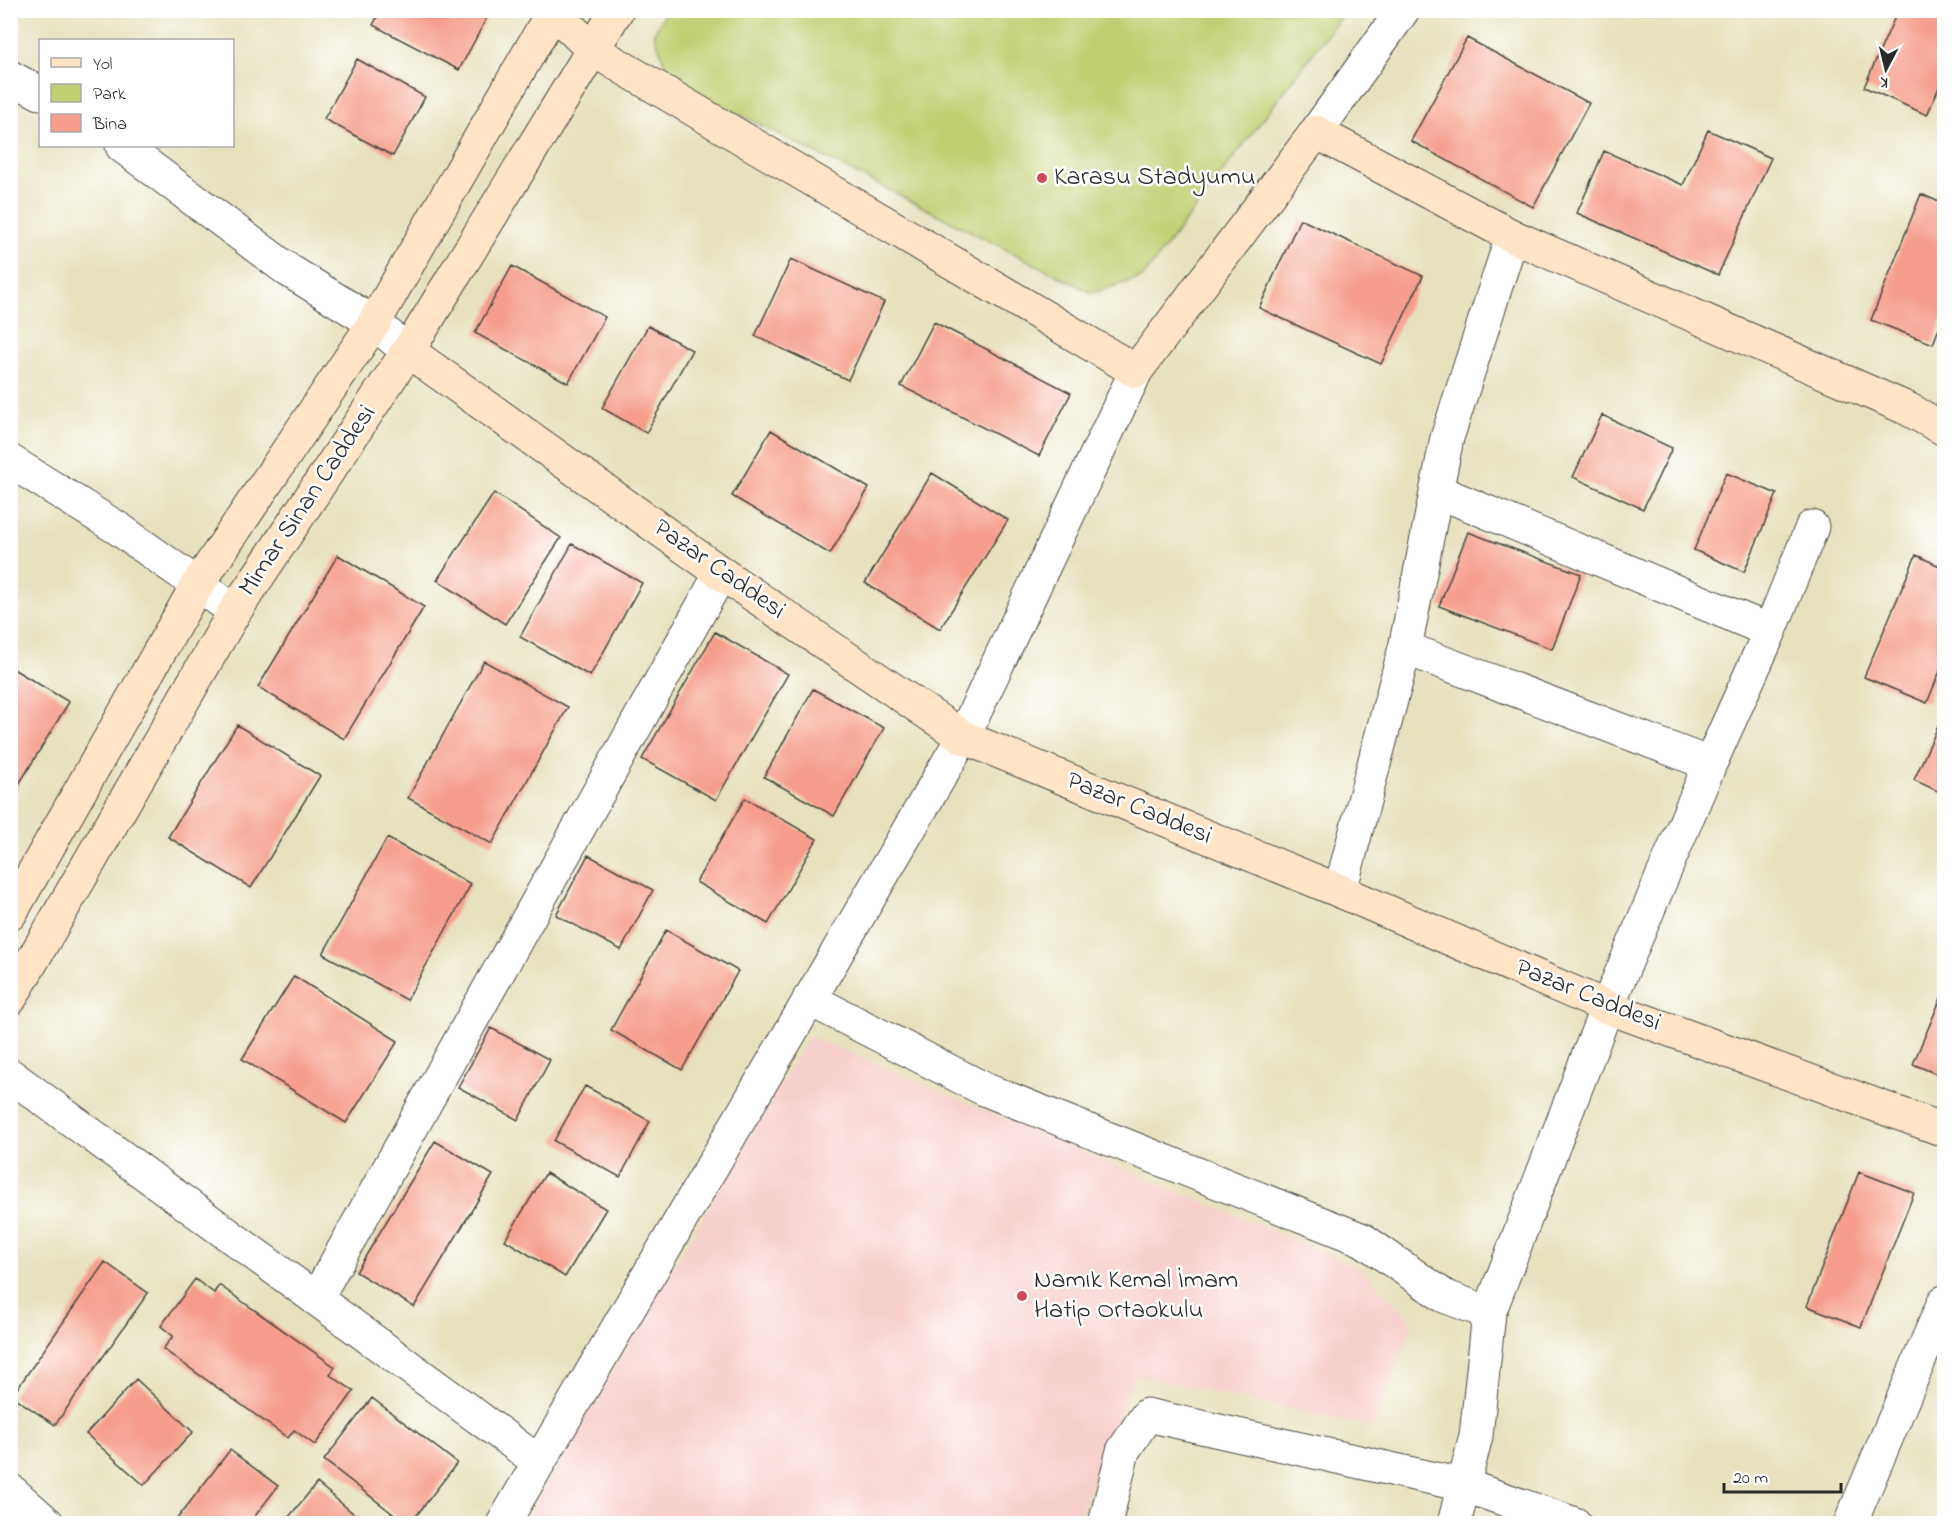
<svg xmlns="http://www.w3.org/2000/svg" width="1955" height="1534" font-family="'Indie Flower',sans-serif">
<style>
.built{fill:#f7d0cd}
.green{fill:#c0cf71;stroke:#767d4e;stroke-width:1.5}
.building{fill:#f69e8b}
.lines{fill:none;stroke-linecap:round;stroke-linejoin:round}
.street-casing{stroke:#474641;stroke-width:35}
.secondary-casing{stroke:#474641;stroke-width:35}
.street{stroke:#fff;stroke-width:33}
.secondary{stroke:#ffe4c6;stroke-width:33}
.poi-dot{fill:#d1495b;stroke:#fff;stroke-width:2}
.labels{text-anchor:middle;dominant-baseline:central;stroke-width:5;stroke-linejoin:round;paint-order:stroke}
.poi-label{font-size:26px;fill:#2b2b2b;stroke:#fff;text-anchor:start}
.street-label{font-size:26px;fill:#2b2b2b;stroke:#fff}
</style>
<rect width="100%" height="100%" fill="#fff"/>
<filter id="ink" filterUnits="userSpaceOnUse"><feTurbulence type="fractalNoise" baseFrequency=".0167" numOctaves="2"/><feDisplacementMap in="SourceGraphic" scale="12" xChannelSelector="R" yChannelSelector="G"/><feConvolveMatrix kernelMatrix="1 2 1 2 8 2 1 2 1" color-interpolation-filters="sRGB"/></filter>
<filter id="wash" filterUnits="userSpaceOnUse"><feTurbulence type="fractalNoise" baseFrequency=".008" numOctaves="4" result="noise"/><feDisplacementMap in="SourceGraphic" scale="24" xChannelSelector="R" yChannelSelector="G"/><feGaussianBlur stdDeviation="1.35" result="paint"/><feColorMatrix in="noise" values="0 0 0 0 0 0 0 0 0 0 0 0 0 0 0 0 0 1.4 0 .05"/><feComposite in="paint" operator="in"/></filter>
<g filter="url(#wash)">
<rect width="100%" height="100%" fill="#e7e1be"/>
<path class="built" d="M809,1036L1361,1268L1413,1324L1373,1427L1135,1375L1076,1523H524Z"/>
<path class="green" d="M667,10L1345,11L1143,277L1092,293L670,79L654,33Z"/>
<g id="blocks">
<path class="building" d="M381,10H491L459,70L373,25Z
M1898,10H1944V76L1927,115L1864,87Z
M1467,38L1589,103L1533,207L1411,141Z
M357,59L425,97L393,156L324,119Z
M1708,130L1771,158L1718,275L1577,213L1604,151L1683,185Z
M1921,194L1944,204V315L1933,344L1871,320Z
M1300,219L1423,276L1381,364L1259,308Z
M791,259L884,302L848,380L755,336Z
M512,266L605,317L568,383L475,333Z
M934,322L1071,393L1039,456L901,386Z
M648,326L692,350L646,433L602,408Z
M1602,415L1672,448L1643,509L1573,477Z
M771,430L869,488L830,554L732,496Z
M932,473L1008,520L940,629L865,583Z
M1726,473L1777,494L1744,572L1694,550Z
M494,493L561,538L505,624L437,580Z
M1468,532L1581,574L1552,649L1439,606Z
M572,544L642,583L590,676L520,637Z
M338,555L424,607L344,739L258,687Z
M1916,555L1944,568V661L1927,703L1864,677Z
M715,632L788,674L716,800L642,759Z
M484,661L568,707L492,844L408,798Z
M10,667L69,702L10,799Z
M813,689L884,728L834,816L764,777Z
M1944,713V794L1914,780Z
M237,725L320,776L251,888L168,837Z
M745,798L817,839L768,924L696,882Z
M387,838L471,884L407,1000L323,954Z
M588,855L653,890L621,950L556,915Z
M666,930L738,971L682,1070L611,1030Z
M294,976L398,1041L346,1123L242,1059Z
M1944,991V1077L1913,1064Z
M491,1028L550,1060L518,1120L458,1087Z
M585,1086L650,1121L620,1177L554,1141Z
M435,1141L493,1175L414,1307L356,1272Z
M1859,1172L1914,1193L1861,1327L1807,1306Z
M546,1173L606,1209L565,1277L505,1240Z
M105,1262L148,1293L55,1425L12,1396Z
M195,1279L214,1293L219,1285L335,1367L330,1375L354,1391L315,1445L294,1430L288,1438L163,1349L173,1336L161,1326Z
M136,1379L193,1432L144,1485L86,1434Z
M372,1398L457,1463L410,1524H406L324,1460Z
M230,1450L278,1486L249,1524H173Z
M317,1483L366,1524H283Z"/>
</g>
</g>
<g filter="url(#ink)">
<use href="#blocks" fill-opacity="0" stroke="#474641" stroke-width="1.5"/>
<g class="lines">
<defs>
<path id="street" d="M10,77L40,93
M1316,132L1403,10
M122,146L288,270L374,323L408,351
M10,461L119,529L235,611
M1437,491L1770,631
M1405,648L1710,764
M1340,891L1405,648L1447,438L1512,236
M809,999L984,1089L1363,1240L1444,1296L1489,1313
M10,1075L539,1462
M316,1299L721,573
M10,1490L48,1524
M503,1524L963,737L1136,371
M1105,1524L1123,1451L1147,1415L1463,1485L1575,1524
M1454,1524L1476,1436L1489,1313L1607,1007L1710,764L1770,631L1812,527
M1850,1524L1944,1302"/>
<path id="secondary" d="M408,351L721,573L963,737L1340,891L1607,1007L1944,1130
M10,914L198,584L374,323L553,11L593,50L1136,371L1316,132L1512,236L1908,409L1944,429
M10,999L235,611L408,351L617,10"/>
</defs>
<use href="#street" class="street-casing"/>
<use href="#secondary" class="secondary-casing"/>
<use href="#street" class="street"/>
<use href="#secondary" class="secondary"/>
</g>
</g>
<g class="poi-dot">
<circle cx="1042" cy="178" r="6"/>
<circle cx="1022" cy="1296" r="6"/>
</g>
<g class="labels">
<g class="poi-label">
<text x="1054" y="178">Karasu Stadyumu</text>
<text x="1034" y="1281">Namık Kemal İmam<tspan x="1034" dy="30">Hatip Ortaokulu</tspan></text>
</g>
<g class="street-label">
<text transform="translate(308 501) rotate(-56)">Mimar Sinan Caddesi</text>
<text transform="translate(719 570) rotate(35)">Pazar Caddesi</text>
<text transform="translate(1139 809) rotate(22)">Pazar Caddesi</text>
<text transform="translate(1588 996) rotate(22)">Pazar Caddesi</text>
</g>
</g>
<rect width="1955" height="1534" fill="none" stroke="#fff" stroke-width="36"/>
<rect x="39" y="39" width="195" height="108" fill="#ffffff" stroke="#aaaaaa" stroke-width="1.5"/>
<rect x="51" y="58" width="30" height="9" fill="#ffe4c6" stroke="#aaaaaa" stroke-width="1.5"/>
<text x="93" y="69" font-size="18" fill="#2b2b2b">Yol</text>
<rect x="51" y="84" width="30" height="18" fill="#c0cf71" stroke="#aaaaaa" stroke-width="1.5"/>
<text x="93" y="99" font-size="18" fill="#2b2b2b">Park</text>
<rect x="51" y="114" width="30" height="18" fill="#f69e8b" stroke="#aaaaaa" stroke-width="1.5"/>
<text x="93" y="129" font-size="18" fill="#2b2b2b">Bina</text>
<g transform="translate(1886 69) rotate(187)" stroke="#ffffff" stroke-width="4.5" paint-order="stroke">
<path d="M0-4.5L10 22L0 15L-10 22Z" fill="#2b2b2b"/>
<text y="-9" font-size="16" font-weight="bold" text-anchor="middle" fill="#2b2b2b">K</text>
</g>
<path d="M1724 1483v9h117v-9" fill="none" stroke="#2b2b2b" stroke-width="3"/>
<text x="1733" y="1483" font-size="18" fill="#2b2b2b" stroke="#ffffff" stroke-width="4.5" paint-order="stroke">20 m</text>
</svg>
